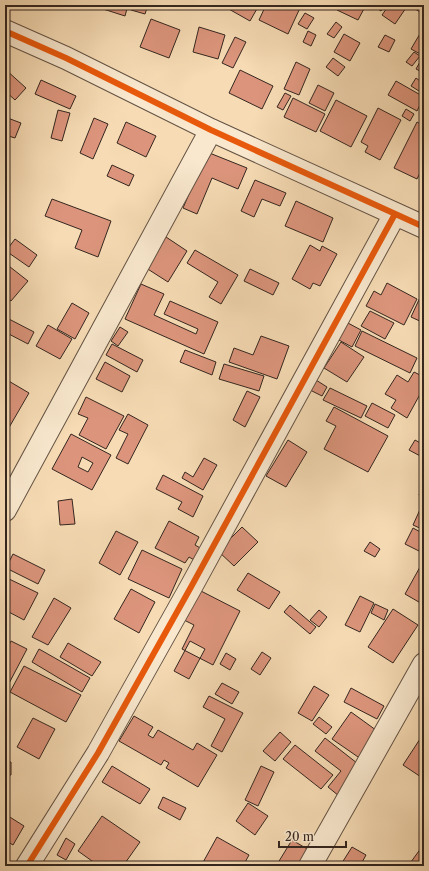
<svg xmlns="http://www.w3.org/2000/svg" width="429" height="871" font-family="'Libre Caslon Text',serif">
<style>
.building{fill:#dc957c;stroke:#34261f;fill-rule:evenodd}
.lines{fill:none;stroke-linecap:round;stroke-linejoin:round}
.street-casing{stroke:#645344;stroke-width:24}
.street{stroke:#f9e8ce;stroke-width:22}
.cycleway-casing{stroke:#f9e8ce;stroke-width:8}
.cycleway{stroke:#e8590c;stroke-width:6}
</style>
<rect width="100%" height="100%" fill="#f6dbb4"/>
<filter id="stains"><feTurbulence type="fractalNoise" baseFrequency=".005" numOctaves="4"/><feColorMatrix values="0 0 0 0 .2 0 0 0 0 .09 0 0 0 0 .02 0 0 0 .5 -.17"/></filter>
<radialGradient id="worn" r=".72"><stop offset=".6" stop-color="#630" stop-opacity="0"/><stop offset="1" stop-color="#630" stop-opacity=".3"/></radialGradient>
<path class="building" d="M101,5H128L125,16L100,8Z
M133,5H148L145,14L131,10Z
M229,5H255L258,7L250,21L227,8Z
M266,5H293L300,8L288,34L259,20Z
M339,5H366L358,20L337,10Z
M372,5H385L381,11Z
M389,5H408L395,24L382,15Z
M409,5H424L420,12Z
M305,13L314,18L307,29L298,24Z
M151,19L180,30L169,58L140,47Z
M336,22L342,27L334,38L327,34Z
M199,27L225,35L218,59L193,52Z
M308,31L316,35L311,46L303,42Z
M421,32L424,34V56L411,49Z
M344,34L360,43L350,61L334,52Z
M385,35L395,40L389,52L378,47Z
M235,37L246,42L233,68L222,63Z
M414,52L420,56L412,66L406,62Z
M333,58L345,67L338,76L326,67Z
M421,60L424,61V73L416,69Z
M296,62L310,69L299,95L284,89Z
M5,69L26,88L15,100L5,91Z
M240,70L273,86L262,109L229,93Z
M416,78L424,84L419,91L411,86Z
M41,80L76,96L70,109L35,94Z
M396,81L424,97L417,111L388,95Z
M318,85L334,93L325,111L309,103Z
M285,93L291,96L283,110L277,107Z
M293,98L325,114L316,132L284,117Z
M336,100L367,116L351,147L320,131Z
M378,108L401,120L380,160L365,152L368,146L361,142Z
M406,109L414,114L410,121L402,116Z
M58,110L70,113L62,141L51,138Z
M5,117L21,123L15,138L5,135Z
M94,118L108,124L93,159L80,153Z
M126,122L156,136L146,157L117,143Z
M417,122L424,126V165L417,179L394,168Z
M207,152L247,168L238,189L212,178L197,214L183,208Z
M112,165L134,175L129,186L107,176Z
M255,180L286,193L280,206L262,199L254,217L241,211Z
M52,199L111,221L98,257L75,248L82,230L45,216Z
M296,201L333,218L323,242L285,226Z
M163,235L187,251L168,282L143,266Z
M15,239L37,255L29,267L6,251Z
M310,245L320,251L322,246L337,254L320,286L313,283L310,289L292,279Z
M195,250L238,275L221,304L209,297L218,282L187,263Z
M5,263L28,281L11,301L5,296V287L9,282L5,279Z
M250,269L279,283L273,295L244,281Z
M387,283L417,299L404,325L366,306L374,291L381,295Z
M141,284L164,294L154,315L196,334L198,329L164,314L170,301L218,322L204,354L125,319Z
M423,291H424V323L411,317Z
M72,303L89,313L75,339L57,329Z
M370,311L394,323L385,339L361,326Z
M7,318L34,332L28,344L5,332V322Z
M346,322L361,330L352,347L337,339Z
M48,325L72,339L60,359L36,346Z
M120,327L128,332L118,346L111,341Z
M362,331L417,358L410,373L355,346Z
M261,336L289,346L277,379L229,362L234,348L253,355Z
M341,342L364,357L347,382L324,368Z
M112,344L143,360L137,372L106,355Z
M185,350L216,362L212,375L180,362Z
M105,362L130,376L122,392L96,379Z
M224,364L264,376L259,391L219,379Z
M414,372L424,377V387L407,418L391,408L396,400L385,394L397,375L408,382Z
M7,380L29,393L7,431L5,430V384Z
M316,380L327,387L322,396L310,390Z
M330,388L367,406L361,418L323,400Z
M247,391L260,397L245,427L233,420Z
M86,397L124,416L106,449L79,435L88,418L78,414Z
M372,403L395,415L388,428L365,416Z
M334,407L388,436L368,472L324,449L336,426L326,421Z
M128,414L148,425L128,464L116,458L128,434L119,430Z
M71,434L111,455L92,490L52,469ZM82,457L93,463L88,472L78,467Z
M288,440L307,452L286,487L266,476Z
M415,440L424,445V458L409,450Z
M204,458L217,465L203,490L182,478L185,472L193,477Z
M163,475L203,496L193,517L178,509L182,502L156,489Z
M423,484L424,485V497L419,495Z
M72,499L75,524L60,525L58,501Z
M423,503H424V530L413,525Z
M169,521L199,537L195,545L202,549L196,561L189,557L185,563L155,548Z
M242,527L258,542L234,566L218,551Z
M413,528L424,534V542L419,551L405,544Z
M116,531L138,542L120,575L99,563Z
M370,542L380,549L375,557L364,551Z
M142,550L182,569L169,598L128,579Z
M13,554L45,570L38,584L6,568Z
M420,567L424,569V605L405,594Z
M248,573L280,592L269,609L237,590Z
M5,577L38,593L24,620L5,610Z
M131,589L155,602L139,633L114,619Z
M199,590L240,611L213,665L182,649L194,625L184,620Z
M360,596L374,603L360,632L345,625Z
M54,598L71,608L48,645L32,637Z
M375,604L388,610L384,620L371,613Z
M290,605L316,627L310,634L284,612Z
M393,609L418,625L393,663L368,647Z
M319,610L327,617L319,627L310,620Z
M11,641L27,649L5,691V652Z
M190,641L205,649L189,679L174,671Z
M68,643L101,662L92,676L60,657Z
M39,649L90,678L82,692L32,662Z
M262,652L271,658L260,675L251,669Z
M226,653L236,659L230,670L220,664Z
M24,666L81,695L66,722L10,692Z
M222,683L239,692L232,704L215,694Z
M314,686L329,695L312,721L298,713Z
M351,688L384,706L377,719L344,702Z
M209,696L243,713L222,752L211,746L225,719L203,707Z
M351,712L380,733L361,759L332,739Z
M134,716L153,727L148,735L153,738L158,730L193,750L197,743L217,755L198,787L166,768L169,763L164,760L161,765L119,741Z
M319,717L332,727L326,734L313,724Z
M33,718L55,729L39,759L17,747Z
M280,732L291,742L275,761L263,751Z
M325,738L362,767L339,796L328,787L341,771L315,751Z
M420,739L424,742V773L421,777L403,765Z
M295,745L333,775L321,789L283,759Z
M5,762H11V775H5Z
M112,766L150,789L140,804L102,782Z
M261,766L274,772L258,806L245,800Z
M163,797L186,808L180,820L158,808Z
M248,803L268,816L255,835L236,821Z
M5,814L24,826L13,845L5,840Z
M102,816L140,842L123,866H99L78,851Z
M217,837L249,855L243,866H201Z
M66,838L75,844L66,860L57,855Z
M292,840L309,850L299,866H276Z
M424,844V866H408Z
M352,847L366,855L360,866H340Z"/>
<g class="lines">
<defs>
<path id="street" d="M5,31L66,58L211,130L424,227
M5,510L211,130
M27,866L98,753L191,587L395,214
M310,866L424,664"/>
</defs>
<use href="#street" class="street-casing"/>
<use href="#street" class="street"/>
<defs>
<path id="cycleway" d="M5,31L66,58L211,130L424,227
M27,866L98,753L191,587L395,214"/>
</defs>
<use href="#cycleway" class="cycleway-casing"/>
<use href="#cycleway" class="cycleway"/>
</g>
<rect width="429" height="871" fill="none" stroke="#f6dbb4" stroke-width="20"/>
<rect x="6" y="6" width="417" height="859" fill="none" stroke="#34261f" stroke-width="2"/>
<rect x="10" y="10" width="409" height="851" fill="none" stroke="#34261f"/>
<path d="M279 841v6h67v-6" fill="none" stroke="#34261f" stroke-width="2"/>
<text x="285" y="841" font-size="12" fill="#34261f" stroke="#f9e8ce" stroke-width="3" paint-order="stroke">20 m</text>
<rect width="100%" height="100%" filter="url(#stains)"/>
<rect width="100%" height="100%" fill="url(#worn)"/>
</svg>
